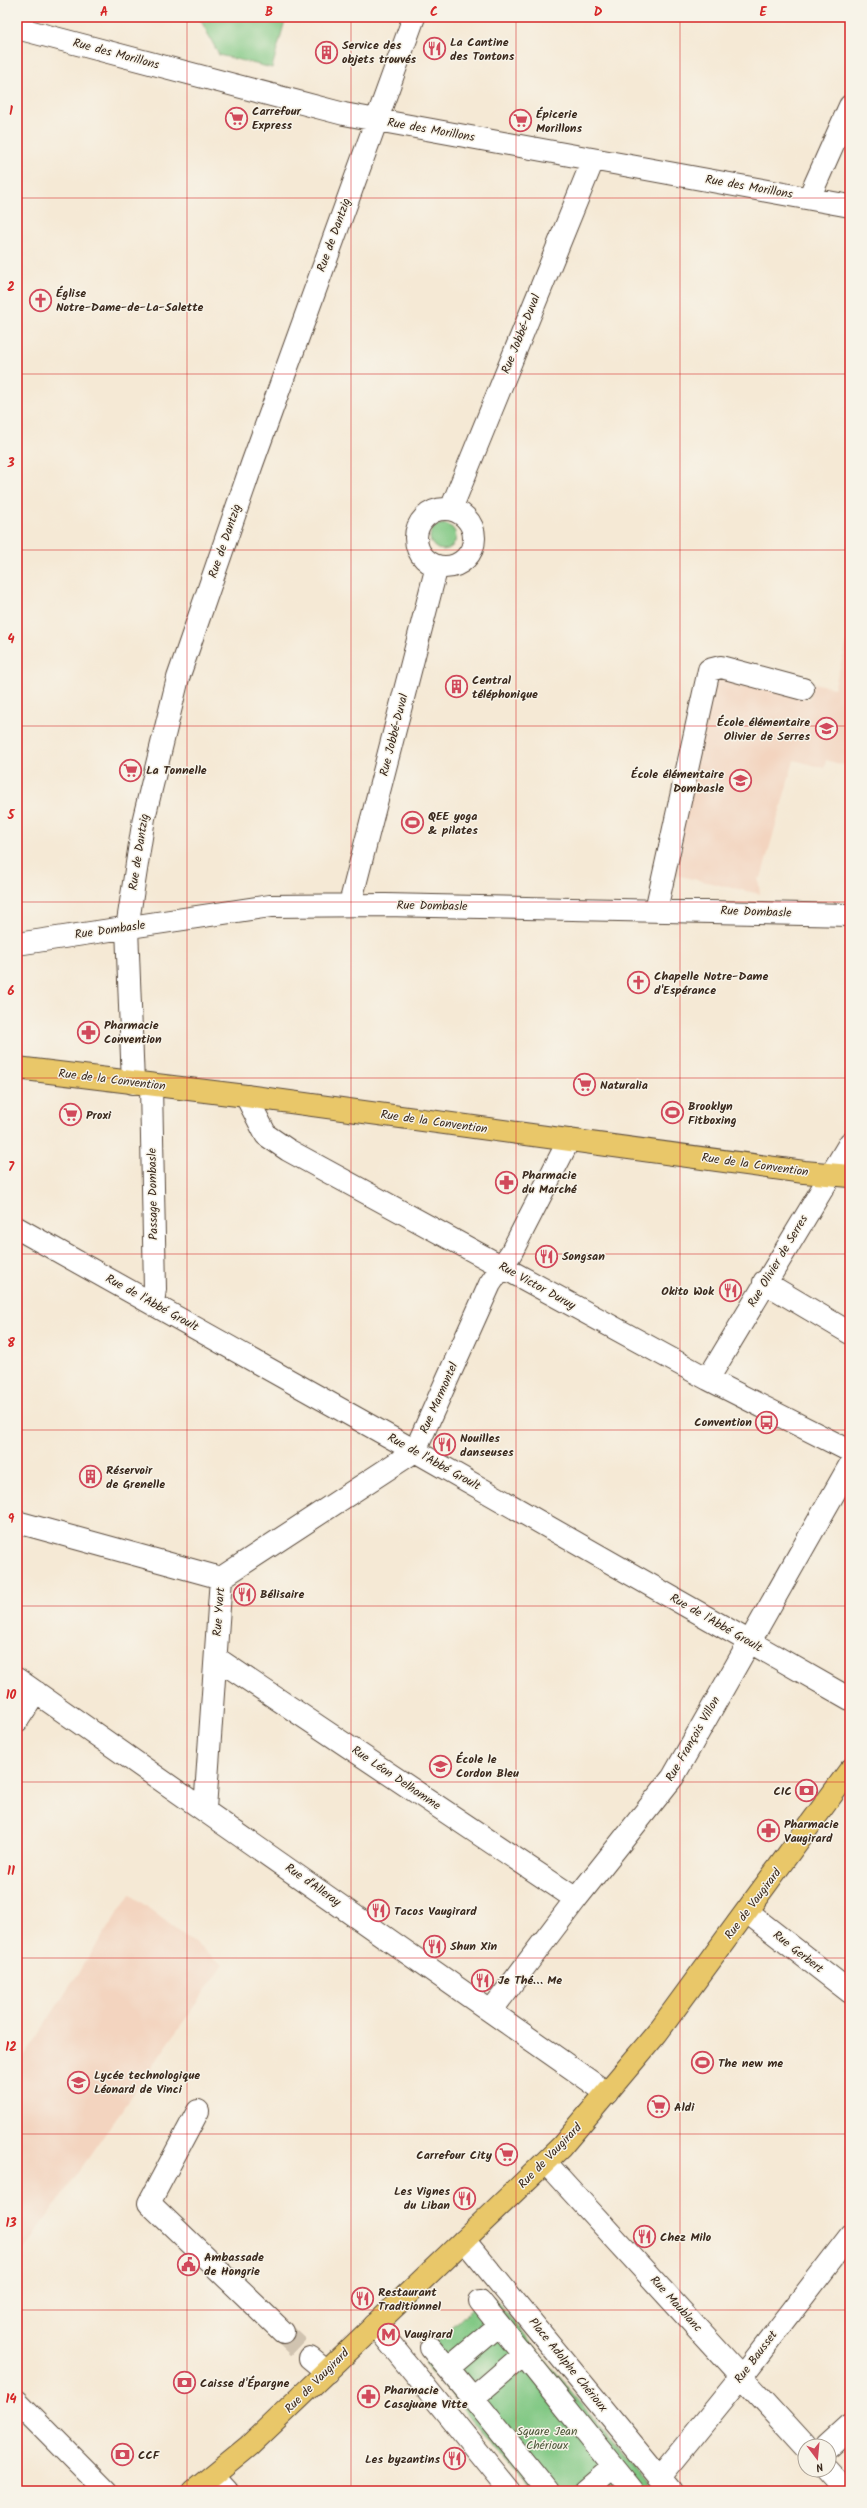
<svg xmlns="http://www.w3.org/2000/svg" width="867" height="2508" font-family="Kalam,sans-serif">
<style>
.built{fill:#f3d4bf}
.green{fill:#7fc782;stroke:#5d7850}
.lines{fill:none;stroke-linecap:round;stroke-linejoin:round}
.minor-tunnel{stroke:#d0c3b0;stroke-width:22;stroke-dasharray:22 11;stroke-linecap:butt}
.minor-casing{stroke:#574739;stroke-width:24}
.major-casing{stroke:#574739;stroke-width:24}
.minor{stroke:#fff;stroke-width:22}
.major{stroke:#e9c769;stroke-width:22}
.grid{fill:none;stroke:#d62828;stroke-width:1;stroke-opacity:0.55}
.labels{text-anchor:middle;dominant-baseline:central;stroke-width:3;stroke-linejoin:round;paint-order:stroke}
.poi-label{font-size:12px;font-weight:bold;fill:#3b2a1e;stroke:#f7f3e8;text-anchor:start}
.street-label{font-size:12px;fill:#3b2a1e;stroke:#f7f3e8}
.park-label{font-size:12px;fill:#4f593c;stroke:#f7f3e8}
.neatline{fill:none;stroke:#d62828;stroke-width:1.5}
.grid-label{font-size:13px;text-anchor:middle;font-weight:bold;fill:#d62828}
</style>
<rect width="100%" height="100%" fill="#f7f3e8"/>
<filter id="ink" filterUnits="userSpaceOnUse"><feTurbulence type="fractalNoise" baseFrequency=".025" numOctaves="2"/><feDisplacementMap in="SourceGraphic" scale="8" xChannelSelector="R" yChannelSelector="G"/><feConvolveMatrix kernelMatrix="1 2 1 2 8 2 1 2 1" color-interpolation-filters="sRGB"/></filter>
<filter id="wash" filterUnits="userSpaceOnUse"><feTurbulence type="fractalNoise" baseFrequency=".012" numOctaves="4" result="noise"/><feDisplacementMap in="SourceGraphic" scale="16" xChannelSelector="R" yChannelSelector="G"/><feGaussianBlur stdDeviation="0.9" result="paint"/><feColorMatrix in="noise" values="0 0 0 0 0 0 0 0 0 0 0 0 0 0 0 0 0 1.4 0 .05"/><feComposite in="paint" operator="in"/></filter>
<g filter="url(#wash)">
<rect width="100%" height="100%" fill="#f5e9d5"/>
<path class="built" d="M850,632V767L826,760L824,768L794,760L761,878H758L760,894L671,874L714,683L726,676L809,699L814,683L834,688Z
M130,1894L223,1965L17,2260V2067Z"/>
<path class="green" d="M199,17H286L272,68L219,55Z
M430 537a13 13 0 1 1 26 0a13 13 0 1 1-26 0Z
M484,2297H494L653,2491H529L425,2363V2353Z"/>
</g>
<g filter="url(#ink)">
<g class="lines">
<path class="minor-tunnel" d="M283,2332L310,2358"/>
<defs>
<path id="minor" d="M17,28L344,114L850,206
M809,198L850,106
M416 538a29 29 0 1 1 58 0a29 29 0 1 1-58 0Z
M451,509L593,160
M350,904L437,566
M656,910L709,670L721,667L803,689
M17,944L270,906L385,905L850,915
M133,1083L127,928L144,818L178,678L252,464L414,17
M151,1086L155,1289L153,1303
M246,1096L266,1135L288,1150L708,1379L850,1451
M17,1228L415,1451L850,1699
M764,1282L850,1333
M708,1379L850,1143
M17,1522L221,1578
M221,1578L415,1451L490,1284L511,1253L569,1140
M216,1658L576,1899
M17,1679L607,2093
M17,1721L36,1692
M205,1809L221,1578
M747,1912L850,1992
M491,2011L576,1899L673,1777L850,1465
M198,2111L149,2203L283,2332
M546,2163L805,2446
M464,2240L671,2491
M480,2301L633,2491
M375,2325L510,2491
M431,2348L473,2398
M523,2355L473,2398L548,2491
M310,2358L327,2372
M448,2368L499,2325
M17,2401L106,2491
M828,2446L850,2426
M827,2470L846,2491
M213,2477L226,2491
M660,2477L742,2376L850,2236
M585,2491L613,2467"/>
<path id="major" d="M17,1068L246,1096L804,1172L850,1176
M194,2491L249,2446L561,2147L657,2033L850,1770"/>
</defs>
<use href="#minor" class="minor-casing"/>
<use href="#major" class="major-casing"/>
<use href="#minor" class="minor"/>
<use href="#major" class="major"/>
</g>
</g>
<path class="grid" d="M187,17V2491M351,17V2491M516,17V2491M680,17V2491M17,198H850M17,374H850M17,550H850M17,726H850M17,902H850M17,1078H850M17,1254H850M17,1430H850M17,1606H850M17,1782H850M17,1958H850M17,2134H850M17,2310H850"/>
<defs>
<symbol id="restaurant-ring" viewBox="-11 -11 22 22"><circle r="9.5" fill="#f7f3e8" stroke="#d1495b" stroke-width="1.5"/><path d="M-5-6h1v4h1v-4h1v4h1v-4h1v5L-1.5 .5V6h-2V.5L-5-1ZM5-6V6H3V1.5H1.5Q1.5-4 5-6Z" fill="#d1495b"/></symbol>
<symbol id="building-ring" viewBox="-11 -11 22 22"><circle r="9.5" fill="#f7f3e8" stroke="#d1495b" stroke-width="1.5"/><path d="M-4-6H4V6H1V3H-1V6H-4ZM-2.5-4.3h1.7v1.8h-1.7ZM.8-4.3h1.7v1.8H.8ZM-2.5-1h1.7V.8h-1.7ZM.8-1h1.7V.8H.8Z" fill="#d1495b"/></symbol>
<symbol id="supermarket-ring" viewBox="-11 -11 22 22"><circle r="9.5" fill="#f7f3e8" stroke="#d1495b" stroke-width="1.5"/><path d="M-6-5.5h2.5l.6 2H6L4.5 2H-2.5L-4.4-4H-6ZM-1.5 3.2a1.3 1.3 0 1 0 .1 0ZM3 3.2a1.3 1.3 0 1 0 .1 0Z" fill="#d1495b"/></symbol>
<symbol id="church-ring" viewBox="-11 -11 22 22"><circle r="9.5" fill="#f7f3e8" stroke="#d1495b" stroke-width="1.5"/><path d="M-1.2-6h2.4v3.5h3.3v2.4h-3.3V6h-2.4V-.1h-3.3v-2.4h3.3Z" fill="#d1495b"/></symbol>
<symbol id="school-ring" viewBox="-11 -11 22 22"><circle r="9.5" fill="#f7f3e8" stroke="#d1495b" stroke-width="1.5"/><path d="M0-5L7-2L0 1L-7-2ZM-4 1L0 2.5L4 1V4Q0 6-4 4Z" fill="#d1495b"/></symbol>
<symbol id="stadium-ring" viewBox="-11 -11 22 22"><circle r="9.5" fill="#f7f3e8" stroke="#d1495b" stroke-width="1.5"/><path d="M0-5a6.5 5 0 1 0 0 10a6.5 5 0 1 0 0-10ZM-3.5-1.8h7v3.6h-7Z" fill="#d1495b"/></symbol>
<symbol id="pharmacy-ring" viewBox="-11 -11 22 22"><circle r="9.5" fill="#f7f3e8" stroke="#d1495b" stroke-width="1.5"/><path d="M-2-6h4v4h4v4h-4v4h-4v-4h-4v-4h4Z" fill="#d1495b"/></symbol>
<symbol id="bus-ring" viewBox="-11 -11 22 22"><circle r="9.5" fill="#f7f3e8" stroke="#d1495b" stroke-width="1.5"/><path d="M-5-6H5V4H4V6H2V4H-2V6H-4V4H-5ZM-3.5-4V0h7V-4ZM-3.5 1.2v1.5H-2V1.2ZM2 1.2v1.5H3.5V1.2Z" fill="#d1495b"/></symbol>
<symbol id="bank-ring" viewBox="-11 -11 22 22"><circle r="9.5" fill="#f7f3e8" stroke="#d1495b" stroke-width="1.5"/><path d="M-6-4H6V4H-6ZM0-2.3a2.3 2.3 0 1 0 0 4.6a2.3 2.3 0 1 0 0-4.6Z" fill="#d1495b"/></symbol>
<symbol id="civic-ring" viewBox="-11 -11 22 22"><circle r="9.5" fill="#f7f3e8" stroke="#d1495b" stroke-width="1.5"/><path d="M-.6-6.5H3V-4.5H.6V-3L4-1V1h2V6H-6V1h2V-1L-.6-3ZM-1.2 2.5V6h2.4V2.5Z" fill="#d1495b"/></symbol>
<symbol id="metro-ring" viewBox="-11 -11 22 22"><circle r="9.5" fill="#f7f3e8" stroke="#d1495b" stroke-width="1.5"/><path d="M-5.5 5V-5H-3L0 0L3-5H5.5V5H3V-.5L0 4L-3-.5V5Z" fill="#d1495b"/></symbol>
</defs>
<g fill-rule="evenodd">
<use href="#restaurant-ring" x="422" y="36" width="25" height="25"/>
<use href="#building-ring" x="314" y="40" width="25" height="25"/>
<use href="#supermarket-ring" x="224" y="106" width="25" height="25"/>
<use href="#supermarket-ring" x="508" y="108" width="25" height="25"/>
<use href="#church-ring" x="28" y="288" width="25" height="25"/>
<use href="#building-ring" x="444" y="674" width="25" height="25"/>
<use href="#school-ring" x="814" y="716" width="25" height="25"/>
<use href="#supermarket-ring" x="118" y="758" width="25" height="25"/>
<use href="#school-ring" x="728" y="768" width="25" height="25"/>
<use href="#stadium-ring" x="400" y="810" width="25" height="25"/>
<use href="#church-ring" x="626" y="970" width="25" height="25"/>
<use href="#pharmacy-ring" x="76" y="1020" width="25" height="25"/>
<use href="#supermarket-ring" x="572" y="1072" width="25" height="25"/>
<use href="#stadium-ring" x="660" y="1100" width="25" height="25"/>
<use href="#supermarket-ring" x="58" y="1102" width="25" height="25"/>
<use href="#pharmacy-ring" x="494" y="1170" width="25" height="25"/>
<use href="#restaurant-ring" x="534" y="1244" width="25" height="25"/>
<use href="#restaurant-ring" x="718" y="1278" width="25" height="25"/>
<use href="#bus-ring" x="754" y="1410" width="25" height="25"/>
<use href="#restaurant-ring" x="432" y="1432" width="25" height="25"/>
<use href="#building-ring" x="78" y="1464" width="25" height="25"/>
<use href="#restaurant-ring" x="232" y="1582" width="25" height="25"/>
<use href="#school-ring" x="428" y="1754" width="25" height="25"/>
<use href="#bank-ring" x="794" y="1778" width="25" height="25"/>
<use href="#pharmacy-ring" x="756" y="1818" width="25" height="25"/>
<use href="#restaurant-ring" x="366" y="1898" width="25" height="25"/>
<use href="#restaurant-ring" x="422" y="1934" width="25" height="25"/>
<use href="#restaurant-ring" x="470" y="1968" width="25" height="25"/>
<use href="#stadium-ring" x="690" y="2050" width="25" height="25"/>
<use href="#school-ring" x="66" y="2070" width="25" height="25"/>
<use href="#supermarket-ring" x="646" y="2094" width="25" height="25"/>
<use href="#supermarket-ring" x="494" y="2142" width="25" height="25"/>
<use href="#restaurant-ring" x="452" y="2186" width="25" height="25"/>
<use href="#restaurant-ring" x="632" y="2224" width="25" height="25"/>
<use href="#civic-ring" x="176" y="2252" width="25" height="25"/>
<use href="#restaurant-ring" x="350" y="2286" width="25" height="25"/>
<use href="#metro-ring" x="376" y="2322" width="25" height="25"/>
<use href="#bank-ring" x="172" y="2370" width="25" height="25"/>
<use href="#pharmacy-ring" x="356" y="2384" width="25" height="25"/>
<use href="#bank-ring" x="110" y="2442" width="25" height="25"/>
<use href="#restaurant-ring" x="442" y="2446" width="25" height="25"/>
</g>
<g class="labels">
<g class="poi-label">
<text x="450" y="42">La Cantine<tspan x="450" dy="14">des Tontons</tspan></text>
<text x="342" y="45">Service des<tspan x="342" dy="14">objets trouvés</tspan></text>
<text x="252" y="111">Carrefour<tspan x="252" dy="14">Express</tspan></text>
<text x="536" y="114">Épicerie<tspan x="536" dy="14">Morillons</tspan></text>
<text x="56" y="293">Église<tspan x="56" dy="14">Notre-Dame-de-La-Salette</tspan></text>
<text x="472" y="680">Central<tspan x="472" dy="14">téléphonique</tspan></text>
<text x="810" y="722" text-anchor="end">École élémentaire<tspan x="810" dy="14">Olivier de Serres</tspan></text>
<text x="146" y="770">La Tonnelle</text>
<text x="724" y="774" text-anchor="end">École élémentaire<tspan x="724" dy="14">Dombasle</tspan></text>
<text x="428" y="816">QEE yoga<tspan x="428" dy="14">&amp; pilates</tspan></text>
<text x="654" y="976">Chapelle Notre-Dame<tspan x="654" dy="14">d'Espérance</tspan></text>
<text x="104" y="1025">Pharmacie<tspan x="104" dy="14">Convention</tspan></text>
<text x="600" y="1085">Naturalia</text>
<text x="688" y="1106">Brooklyn<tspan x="688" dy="14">Fitboxing</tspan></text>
<text x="86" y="1115">Proxi</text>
<text x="522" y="1175">Pharmacie<tspan x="522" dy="14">du Marché</tspan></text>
<text x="562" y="1256">Songsan</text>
<text x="714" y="1291" text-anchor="end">Okito Wok</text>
<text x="752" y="1422" text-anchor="end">Convention</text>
<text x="460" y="1438">Nouilles<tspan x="460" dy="14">danseuses</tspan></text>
<text x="106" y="1470">Réservoir<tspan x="106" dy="14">de Grenelle</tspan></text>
<text x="260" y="1594">Bélisaire</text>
<text x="456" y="1759">École le<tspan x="456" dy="14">Cordon Bleu</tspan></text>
<text x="792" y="1791" text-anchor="end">CIC</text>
<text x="784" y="1824">Pharmacie<tspan x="784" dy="14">Vaugirard</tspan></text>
<text x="394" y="1911">Tacos Vaugirard</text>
<text x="450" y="1946">Shun Xin</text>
<text x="498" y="1980">Je Thé… Me</text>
<text x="718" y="2063">The new me</text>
<text x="94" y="2075">Lycée technologique<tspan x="94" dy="14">Léonard de Vinci</tspan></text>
<text x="674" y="2107">Aldi</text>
<text x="492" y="2155" text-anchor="end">Carrefour City</text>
<text x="450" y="2191" text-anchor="end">Les Vignes<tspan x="450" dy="14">du Liban</tspan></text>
<text x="660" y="2237">Chez Milo</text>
<text x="204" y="2257">Ambassade<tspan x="204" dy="14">de Hongrie</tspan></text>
<text x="378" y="2292">Restaurant<tspan x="378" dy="14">Traditionnel</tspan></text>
<text x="404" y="2334">Vaugirard</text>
<text x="200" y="2383">Caisse d'Épargne</text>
<text x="384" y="2390">Pharmacie<tspan x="384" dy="14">Casajuane Vitte</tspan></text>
<text x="138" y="2455">CCF</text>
<text x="440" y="2459" text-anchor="end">Les byzantins</text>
</g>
<g class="street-label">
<text transform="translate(116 54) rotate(15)">Rue des Morillons</text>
<text transform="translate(431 130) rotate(10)">Rue des Morillons</text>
<text transform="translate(749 187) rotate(10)">Rue des Morillons</text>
<text transform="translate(334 235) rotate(-70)">Rue de Dantzig</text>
<text transform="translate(521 334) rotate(-68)">Rue Jobbé-Duval</text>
<text transform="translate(225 541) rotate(-71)">Rue de Dantzig</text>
<text transform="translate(394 735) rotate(-76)">Rue Jobbé-Duval</text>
<text transform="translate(139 852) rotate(-81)">Rue de Dantzig</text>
<text transform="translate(432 906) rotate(1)">Rue Dombasle</text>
<text transform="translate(756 912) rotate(2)">Rue Dombasle</text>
<text transform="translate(110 930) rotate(-8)">Rue Dombasle</text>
<text transform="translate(112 1080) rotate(7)">Rue de la Convention</text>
<text transform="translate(434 1122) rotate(8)">Rue de la Convention</text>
<text transform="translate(755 1165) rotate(8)">Rue de la Convention</text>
<text transform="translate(153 1194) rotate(-91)">Passage Dombasle</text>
<text transform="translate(778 1261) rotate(-59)">Rue Olivier de Serres</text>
<text transform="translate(537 1286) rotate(29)">Rue Victor Duruy</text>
<text transform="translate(152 1303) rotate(29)">Rue de l'Abbé Groult</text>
<text transform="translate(439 1398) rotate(-66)">Rue Marmontel</text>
<text transform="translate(434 1462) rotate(29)">Rue de l'Abbé Groult</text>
<text transform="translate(219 1612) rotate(-86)">Rue Yvart</text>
<text transform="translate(716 1623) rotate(30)">Rue de l'Abbé Groult</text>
<text transform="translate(693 1739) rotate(-60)">Rue François Villon</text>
<text transform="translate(396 1778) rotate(34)">Rue Léon Delhomme</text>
<text transform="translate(313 1885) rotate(35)">Rue d'Alleray</text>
<text transform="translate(753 1904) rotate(-53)">Rue de Vaugirard</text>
<text transform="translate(798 1952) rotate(38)">Rue Gerbert</text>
<text transform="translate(550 2156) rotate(-46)">Rue de Vaugirard</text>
<text transform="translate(676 2304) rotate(48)">Rue Maublanc</text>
<text transform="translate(756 2357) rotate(-53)">Rue Bausset</text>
<text transform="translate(568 2365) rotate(51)">Place Adolphe Chérioux</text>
<text transform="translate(317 2381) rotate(-45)">Rue de Vaugirard</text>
</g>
<g class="park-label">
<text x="547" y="2431">Square Jean<tspan x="547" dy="14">Chérioux</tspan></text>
</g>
</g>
<rect width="867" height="2508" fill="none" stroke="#f7f3e8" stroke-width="44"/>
<g transform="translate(817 2458) rotate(164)"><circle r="19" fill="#f7f3e8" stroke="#aca397"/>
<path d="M0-3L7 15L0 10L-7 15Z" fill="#d1495b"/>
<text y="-6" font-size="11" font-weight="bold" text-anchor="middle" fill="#3b2a1e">N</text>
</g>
<rect x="22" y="22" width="823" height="2464" class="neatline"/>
<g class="grid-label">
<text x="104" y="16">A</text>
<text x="269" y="16">B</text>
<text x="434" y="16">C</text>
<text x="598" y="16">D</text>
<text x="763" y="16">E</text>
<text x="11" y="115">1</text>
<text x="11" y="291">2</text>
<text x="11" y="467">3</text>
<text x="11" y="643">4</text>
<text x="11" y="819">5</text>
<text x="11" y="995">6</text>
<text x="11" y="1171">7</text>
<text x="11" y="1347">8</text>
<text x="11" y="1523">9</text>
<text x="11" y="1699">10</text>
<text x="11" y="1875">11</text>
<text x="11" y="2051">12</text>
<text x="11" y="2227">13</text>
<text x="11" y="2403">14</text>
</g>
</svg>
